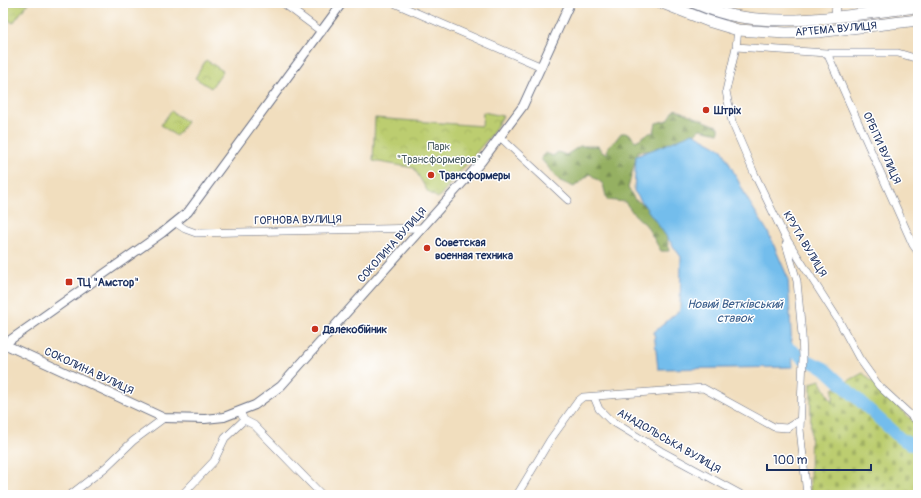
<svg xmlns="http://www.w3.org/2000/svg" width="921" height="498" font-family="Pangolin,sans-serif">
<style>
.forest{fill:url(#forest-firs);stroke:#587060}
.cemetery{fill:url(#cemetery-stones);stroke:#6c7e67}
.park{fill:url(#park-crowns);stroke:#6c7e67}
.water{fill:#73bdec;stroke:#4776a5}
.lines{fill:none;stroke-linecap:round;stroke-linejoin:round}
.river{stroke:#73bdec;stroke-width:12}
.minor-casing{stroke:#666c80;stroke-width:8}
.tertiary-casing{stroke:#666c80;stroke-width:10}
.primary-casing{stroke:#666c80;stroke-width:12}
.minor{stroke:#fff;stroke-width:7}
.tertiary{stroke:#fff;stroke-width:8}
.primary{stroke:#fff;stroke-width:11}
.poi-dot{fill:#c8321e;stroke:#fff;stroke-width:1.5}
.labels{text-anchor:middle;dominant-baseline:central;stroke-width:3;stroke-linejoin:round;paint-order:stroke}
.street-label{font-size:11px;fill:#1b2f5e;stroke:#fff}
.poi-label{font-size:11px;font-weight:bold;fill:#1b2f5e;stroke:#fff;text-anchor:start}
.park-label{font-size:11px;fill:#4b5e63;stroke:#fff}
.water-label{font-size:12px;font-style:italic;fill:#355a89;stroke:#fff}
</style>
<defs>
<pattern id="forest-firs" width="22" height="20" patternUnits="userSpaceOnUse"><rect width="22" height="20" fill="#95b062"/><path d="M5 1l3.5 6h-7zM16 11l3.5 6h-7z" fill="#799054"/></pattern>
<pattern id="cemetery-stones" width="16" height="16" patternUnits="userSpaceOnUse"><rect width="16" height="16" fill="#bccd70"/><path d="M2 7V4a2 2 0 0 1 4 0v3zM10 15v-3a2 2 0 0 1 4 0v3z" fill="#a1b063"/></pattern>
<pattern id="park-crowns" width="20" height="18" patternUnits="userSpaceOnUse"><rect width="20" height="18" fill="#bccd70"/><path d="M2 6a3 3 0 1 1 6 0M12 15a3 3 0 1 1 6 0" fill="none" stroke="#a1b063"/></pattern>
</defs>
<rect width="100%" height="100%" fill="#fff"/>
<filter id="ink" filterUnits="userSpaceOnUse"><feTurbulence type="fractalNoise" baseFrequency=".025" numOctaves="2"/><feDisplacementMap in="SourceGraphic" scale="8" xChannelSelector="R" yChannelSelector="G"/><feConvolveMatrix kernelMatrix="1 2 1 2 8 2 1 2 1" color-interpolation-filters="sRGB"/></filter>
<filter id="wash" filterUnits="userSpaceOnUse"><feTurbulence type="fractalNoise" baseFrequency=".012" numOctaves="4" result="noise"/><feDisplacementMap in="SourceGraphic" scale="16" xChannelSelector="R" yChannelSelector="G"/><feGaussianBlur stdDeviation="0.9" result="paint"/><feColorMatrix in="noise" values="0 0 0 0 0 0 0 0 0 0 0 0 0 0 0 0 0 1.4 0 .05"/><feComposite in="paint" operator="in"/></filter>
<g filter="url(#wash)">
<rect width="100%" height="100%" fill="#f1debe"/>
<path class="forest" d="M675,109L719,127V133L700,129L688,140L659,151H638L628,188L635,200L652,208L663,223L667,238L669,251H661L646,225L634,214L625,202L607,200L603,184L590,174L574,187L560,181L541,159L545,153L553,156L558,152L566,155L580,146H598L602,152L607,154L608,146L615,141L621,133H629L635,141C644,138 643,134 654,132L656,123L668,120Z"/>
<path class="cemetery" d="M863,373L918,426V495H810L811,383L820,380L833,404V389Z"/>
<path class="park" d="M3,3H28L13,23L3,16Z
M206,60L223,71L211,88L195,78Z
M171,111L187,122L176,136L161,125Z
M483,112L503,116L491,135L438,198L428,192L414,168L373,161L375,118L482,126Z"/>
<path class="water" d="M693,133L722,149L748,200L768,232L788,278L793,367L658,369L654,332L680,310L681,257L634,191L636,156L665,145Z"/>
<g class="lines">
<path class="river" d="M780,342L803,358L824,368L901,439L918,448"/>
</g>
</g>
<g filter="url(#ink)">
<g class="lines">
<defs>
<path id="minor" d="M283,3L322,32
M394,3L542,67
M835,16L836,3
M738,30L736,47L726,91L732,122L754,173L784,235L839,321L859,358L879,386L918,422
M736,47L827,53H898L918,59
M827,53L913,245L918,252
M500,137L568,200
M176,223L185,229L196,233L422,228
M786,244L797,281L802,335L803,358L800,429L807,495
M594,397L599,409L610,420L661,451L742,495
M240,411L244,420L254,425L322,495
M70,495L106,467L133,441L164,418
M182,495L214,461L225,438L244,420
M517,495L550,440L578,401L583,397L703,388L774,427L787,428L800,420"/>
<path id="tertiary" d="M4,344L164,418L205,419L224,417L255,405L281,386L481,162L523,106L570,3
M3,345L162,233L188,212L342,3"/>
<path id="primary" d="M662,3L708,21L738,30L786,33L818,32L918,20
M695,3C709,9 726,15 741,17C797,26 862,13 918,7"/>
</defs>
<use href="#minor" class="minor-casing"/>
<use href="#tertiary" class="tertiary-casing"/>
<use href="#primary" class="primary-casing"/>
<use href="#minor" class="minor"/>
<use href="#tertiary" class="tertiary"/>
<use href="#primary" class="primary"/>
</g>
</g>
<g class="poi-dot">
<circle cx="706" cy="110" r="4"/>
<circle cx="431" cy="175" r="4"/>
<circle cx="427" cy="248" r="4"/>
<rect x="65" y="278" width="8" height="8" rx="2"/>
<circle cx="315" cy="329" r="4"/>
</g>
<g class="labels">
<g class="street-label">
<text transform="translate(836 29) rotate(-5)">АРТЕМА ВУЛИЦЯ</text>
<text transform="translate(882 148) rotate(66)">ОРБІТИ ВУЛИЦЯ</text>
<text transform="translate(298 220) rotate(-1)">ГОРНОВА ВУЛИЦЯ</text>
<text transform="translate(805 244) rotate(59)">КРУТА ВУЛИЦЯ</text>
<text transform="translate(392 245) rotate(-48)">СОКОЛИНА ВУЛИЦЯ</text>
<text transform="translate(89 371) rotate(25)">СОКОЛИНА ВУЛИЦЯ</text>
<text transform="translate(669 441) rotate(30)">АНАДОЛЬСЬКА ВУЛИЦЯ</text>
</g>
<g class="poi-label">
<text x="714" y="110">Штріх</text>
<text x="439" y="175">Трансформеры</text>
<text x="435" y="242">Советская<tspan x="435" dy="13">военная техника</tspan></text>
<text x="77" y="282">ТЦ "Амстор"</text>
<text x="323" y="329">Далекобійник</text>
</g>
<g class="park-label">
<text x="439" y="146">Парк<tspan x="439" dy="13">"Трансформеров"</tspan></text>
</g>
<g class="water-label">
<text x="735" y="304">Новий Ветківський<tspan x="735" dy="14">ставок</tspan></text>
</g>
</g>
<rect width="921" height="498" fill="none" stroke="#fff" stroke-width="16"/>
<path d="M767 464v6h104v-6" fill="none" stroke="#1b2f5e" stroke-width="2"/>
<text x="773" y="464" font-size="12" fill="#1b2f5e" stroke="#ffffff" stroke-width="3" paint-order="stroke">100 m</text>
</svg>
